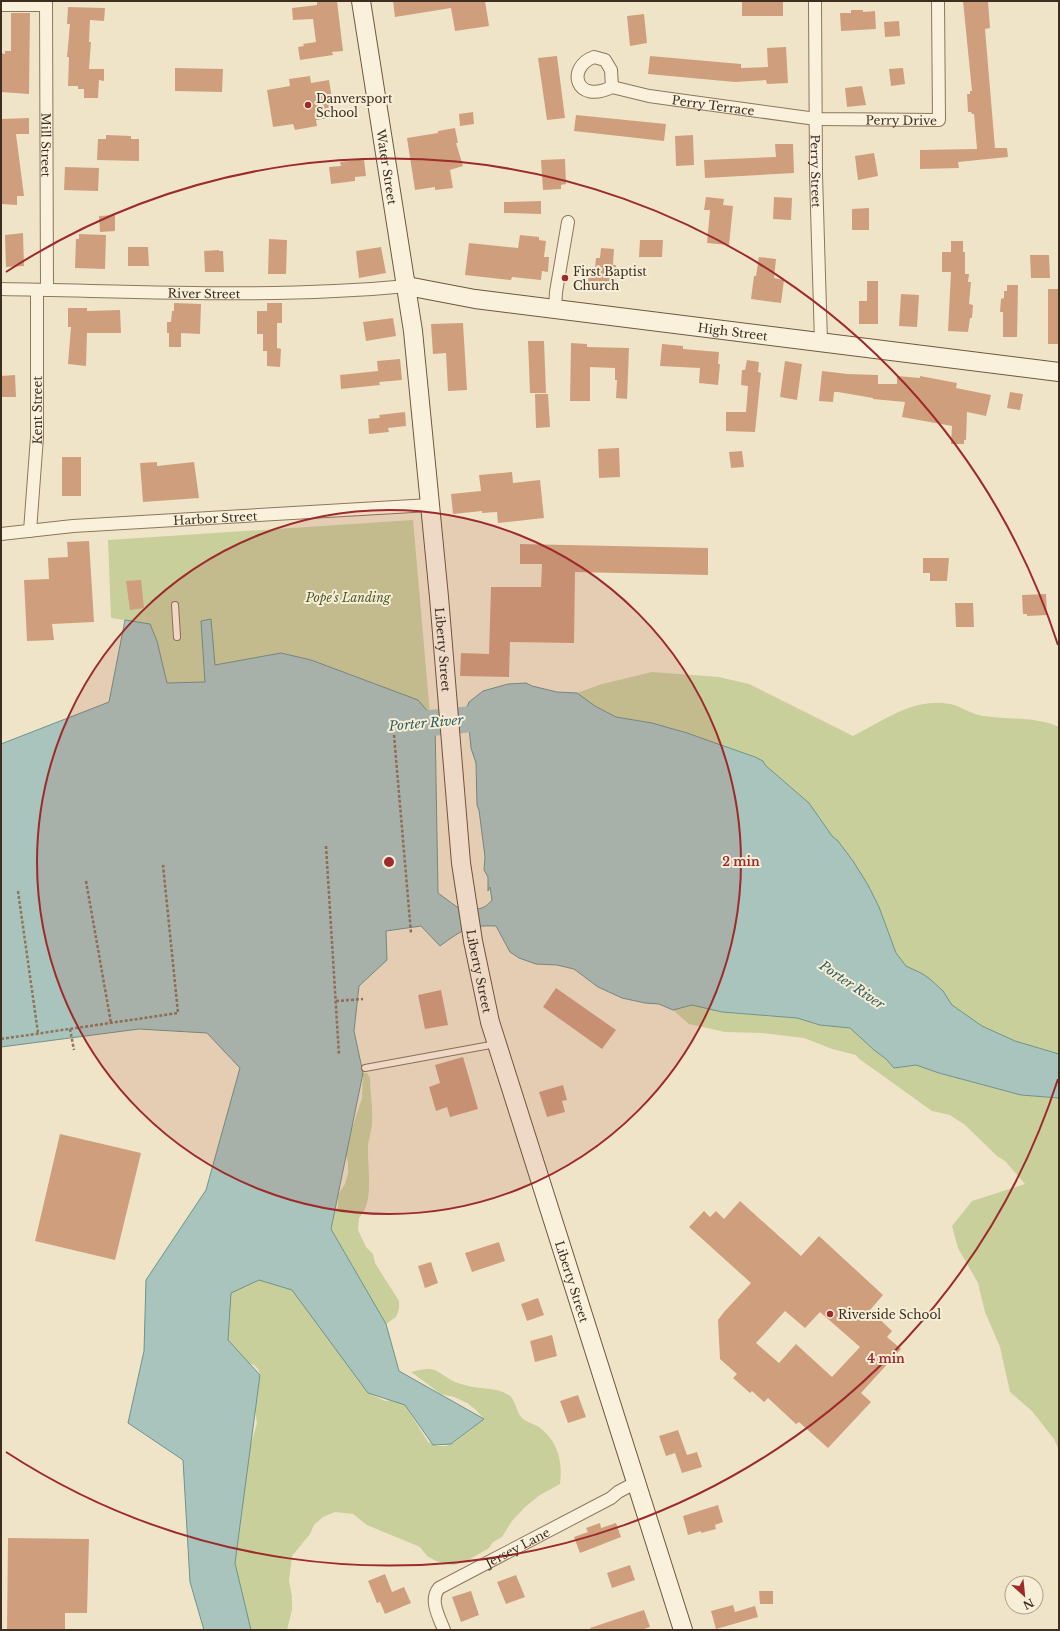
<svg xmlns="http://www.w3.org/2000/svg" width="1060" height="1631" font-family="'Libre Baskerville',serif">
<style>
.green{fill:#c9cf9b}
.water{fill:#a9c4bc;stroke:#6f938a}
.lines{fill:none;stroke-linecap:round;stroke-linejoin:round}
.river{stroke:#a9c4bc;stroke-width:26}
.building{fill:#cf9f7d;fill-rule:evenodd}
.lane-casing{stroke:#8d765c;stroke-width:8}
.street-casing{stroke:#8d765c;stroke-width:14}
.secondary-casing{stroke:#6f573f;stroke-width:20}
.path{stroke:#8d765c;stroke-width:2.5;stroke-dasharray:3 2;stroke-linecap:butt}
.lane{stroke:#faf1dc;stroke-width:6}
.street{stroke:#faf1dc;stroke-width:12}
.secondary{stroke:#faf1dc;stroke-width:18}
.ring{fill:none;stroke:#9e2a2b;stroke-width:2}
.poi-dot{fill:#9e2a2b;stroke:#f7eed8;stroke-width:1.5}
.labels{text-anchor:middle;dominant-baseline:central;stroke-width:4;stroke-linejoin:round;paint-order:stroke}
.poi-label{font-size:12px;fill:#3d2e20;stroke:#f7eed8;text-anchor:start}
.street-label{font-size:12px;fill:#3d2e20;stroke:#f7eed8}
.park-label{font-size:12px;font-style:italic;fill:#4d5a26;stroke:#f7eed8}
.water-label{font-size:13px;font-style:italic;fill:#2f5d5a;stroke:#f7eed8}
.centre{fill:#9e2a2b;stroke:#f7eed8;stroke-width:2}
.ring-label{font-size:12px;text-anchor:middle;font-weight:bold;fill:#9e2a2b;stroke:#f7eed8;stroke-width:4;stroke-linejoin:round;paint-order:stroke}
</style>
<rect width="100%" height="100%" fill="#f0e4c8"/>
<path class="green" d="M413,520L430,714L418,700L311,660L281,653L215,665L211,620L201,621L205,682L167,683L157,641L150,624L111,618L108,540Z
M652,672L719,677L749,684L853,736C883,721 914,697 950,704C961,706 972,715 984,716C1009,720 1035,716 1059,727V1054L1015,1041L982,1026L952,1005L939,988L929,979L906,966L896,953L879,907L855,865L838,841L832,836L809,803L765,765L763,761L755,757L687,733L652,723L616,717L595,706L577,693L602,684Z
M692,1005L722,1012L797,1018L820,1025L850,1028L874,1050L886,1059L894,1068L916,1065L939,1073L1021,1095L1059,1098V1450L1054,1439L1032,1411L1010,1392L1000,1347L985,1312L978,1283L958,1248L952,1226L972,1201L1025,1184L1005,1161L997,1156L965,1125L950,1115L932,1111L858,1058L856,1055L832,1049L804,1038L762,1033L725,1032L689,1024L673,1010Z
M363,1073H367L370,1078C370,1092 373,1107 372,1121C372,1130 369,1138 368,1146C367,1166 375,1203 359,1218L358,1230L366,1247L373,1254L375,1263L399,1301V1309L396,1317L386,1324L381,1320L331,1231L334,1212L338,1207V1195L345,1184L348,1173V1163L345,1150L362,1098Z
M276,1279L292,1290L333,1337L351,1370L368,1393L385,1401L394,1400L405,1405L428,1442L438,1446H446L455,1442L484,1419L476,1410L467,1403L454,1397L441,1394L411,1372C442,1363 436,1376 461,1384C477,1390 494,1386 509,1395C516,1400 516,1413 523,1419C527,1422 534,1424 539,1427C558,1441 563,1462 560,1484L540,1495L525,1507L512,1521L502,1537L493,1542L489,1548L465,1562L453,1565L436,1561L427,1556L420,1547L367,1525L353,1514L335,1512L323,1517L314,1525L310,1534L292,1556L289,1581L292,1596V1610L287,1630H247L235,1563L249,1451L257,1423L253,1399L260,1374L258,1369L254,1365L248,1363L228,1340L227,1329L231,1293L237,1287L259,1280Z"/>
<path class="water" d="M211,619L215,665L281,653L311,660L418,700L435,720L438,893L457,907C471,906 480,915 492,900L490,887L488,891V877L484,870L485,857L479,810L477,805L476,763L471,748L467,707L469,702L483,691L508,684L526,683L532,686L557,692L577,693L595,706L616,717L652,723L687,733L755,757L763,761L765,765L809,803L832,836L838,841L853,861L868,885L879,907L896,953L906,966L923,974L931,980L943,991L952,1005L982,1026L1015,1041L1059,1054V1098L1021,1095L939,1073L916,1065L894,1068L886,1059L874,1050L850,1028L820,1025L797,1018L722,1012L692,1005L673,1010L659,1004L645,1003L622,998L598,987L574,969L557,965L536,964L519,958L510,952L496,926C468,925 462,930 440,946L421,926L386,931L387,960L359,986L354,1031L363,1073L331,1229L386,1324L399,1371L484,1419L451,1444L433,1445L405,1405L368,1393L292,1290L259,1280L231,1293L228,1340L260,1375L235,1563L251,1630H204L190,1582L183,1460L128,1423L144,1351L146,1280L206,1190L240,1068L207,1033L139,1029L1,1047V744L109,702L125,620L150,624L157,641L167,683L205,682L201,621Z"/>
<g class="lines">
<path class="river" d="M399,726L504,716"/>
</g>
<path class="building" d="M317,1H337L343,51L332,52L333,55L300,60L298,47L304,46L303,44L316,42L313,19L293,20L292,8L317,5Z
M393,1H485L489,26L455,31L451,8L395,17Z
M742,1H783V16H742Z
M963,1H988L990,28L985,29L995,148H1007L1008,157L958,162L959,168L920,169V150L977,149L974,114H972L971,112H968L967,94H970V91H972Z
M68,7L105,8L104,21L90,20L89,42H91L89,69H104V81L99,80L98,98H84V89H78V86H68L69,57H67L70,24H67Z
M851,10H863V12L875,11L876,29L841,31L840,13H851Z
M11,13H30L29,94L1,92V53L5,54V51H11Z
M644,14L647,43L630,46L627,16Z
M899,21L900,36L885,37L884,22Z
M786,47L788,83L767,84L766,80L735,82L648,74L650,56L741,64V68L768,67L767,48Z
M557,56L565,118L547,120L538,58Z
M175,68L223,69L222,92L175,91Z
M903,68L905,84L891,86L889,69Z
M310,76L311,83L329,80L335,117L316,120L317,126L295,130L293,124L273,127L267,90L290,86L289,79Z
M862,86L866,105L847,107L845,88Z
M473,112L474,124L460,126L459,114Z
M576,115L666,124L664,141L574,131Z
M29,118V134H16L24,196H17V205L1,204V119Z
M455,128L458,143H456L463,166L450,170L453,188L435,190V187L415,190L407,138L438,133V131Z
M106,135L131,136V139H139V161L97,160L98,139H106Z
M693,135L694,165L676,166L675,136Z
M775,144H793L794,173L705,178L704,160L776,157Z
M874,153L878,176L858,180L855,156Z
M364,159L366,176L355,177V181L331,184L329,167L341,166L340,162Z
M565,159L566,184L561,185V189L543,190L541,160Z
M65,167L99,168L98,191L64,190Z
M706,197L724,199L723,205L733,206L729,245L707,243L710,210H704Z
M774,197L792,198L791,220L773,219Z
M541,201V214L504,213V202Z
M869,208V230H852V209Z
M115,215V231L100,232L99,216Z
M23,233L24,266L6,267L5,235Z
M79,234L106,235L105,269L75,268L76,239H79Z
M520,235L539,237V240L546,241L544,257H549L548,272L542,271L541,280L512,277L511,280L465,275L469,243L518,248Z
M269,239L287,240L286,274H268Z
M640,240H663L662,257H639Z
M951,241H963V252H965V274H969L968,282H971L969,304L973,305L972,318H970L968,332L948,331L951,272H942V252H951Z
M128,247H148L149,266H128Z
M381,247L386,273L359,278L356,251Z
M601,248L614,249L613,265H616L615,288L588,287L589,267L595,268L596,258H600Z
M219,250V251H223L224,272H205L204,251Z
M1030,255H1049L1050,278H1031Z
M759,257L776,259L774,278L784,280L781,303L751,299L754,276H756Z
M867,281H878V324H859V301H867Z
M1007,285H1018L1017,337H1003V312H1000L1001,299L1004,298V291H1007Z
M1048,289H1059V344H1048Z
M901,294L919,295L917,327L899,326Z
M174,303L201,304L200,334L181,333V347H169V333H167V322H171L172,311H174Z
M267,303H282V323H277V348L281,349L280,367L267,366V351H263V334H257V311H267Z
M68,308H87V311L120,310L121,333H87L86,366L68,364L71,327H68Z
M393,318L396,336L366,341L363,322Z
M463,323L467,390L448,391L446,353L433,354L431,324Z
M528,341H544L546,393H530Z
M571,343L587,344V347L629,348L627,399L616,398L617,380H615V368L590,367V401H570Z
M662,344L683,346V349L719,352L718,364H720L718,385L699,383L700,368L660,366Z
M400,359L402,380L379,382L380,385L341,389L340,375L378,371L377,361Z
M747,360L759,362L758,372L761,373L755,432L726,431V412H746L748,386L741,385L742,370H745Z
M785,361L802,364L797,400L780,397Z
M822,371L848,374L878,375V384H897V376L920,378V376L957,383L956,388L991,395L986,416L967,412L966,440H964V444H951L952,426L902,417L905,402L873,399V398L838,392H834L833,402L819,401Z
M15,375L16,397H1V376Z
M1010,392L1023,394L1020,410L1007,408Z
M535,394H548L550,427L536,428Z
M405,412L406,426L388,428L389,432L369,434L368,419L380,418L379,415Z
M619,448L620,477L599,478L598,449Z
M742,451L744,467L731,468L729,452Z
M62,457H81V496H62Z
M157,462V466L194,462L199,498L143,502L140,463Z
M512,472L513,483L540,480L544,518L498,523L497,512L482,513V511L453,514L451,494L481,491L479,475Z
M89,541L94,622L52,624L54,640L27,641L24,580L49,579L48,558L68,557L67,542Z
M520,544L708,548V575L575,572L574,643L510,642L509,677L460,676L461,653L489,654L491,587H541L542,564H520Z
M923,558H949L947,581H930V573H923Z
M141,580L144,608L130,610L126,581Z
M1046,594L1047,615L1027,616V614H1023L1022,595Z
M955,603H973L974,627H956Z
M556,988L616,1030L602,1049L543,1007Z
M441,990L448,1025L425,1029L418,995Z
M463,1057L478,1109L450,1117L447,1107L436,1111L429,1087L440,1083L435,1065Z
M563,1085L567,1100L562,1101L565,1112L547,1117L539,1092Z
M60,1134L141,1153L115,1260L35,1241Z
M740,1201L801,1256L819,1236L883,1295L870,1310L892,1331L887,1337L901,1349L861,1393L871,1402L828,1448L799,1422L796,1424L768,1398L764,1402L752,1391L750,1393L733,1378L737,1374L720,1359L718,1320L724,1312L751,1283L689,1227L704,1211L710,1217L716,1211L724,1219ZM785,1311L805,1328L820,1312L860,1347L832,1377L796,1344L779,1363L756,1343Z
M499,1242L505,1261L472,1272L465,1253Z
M431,1262L438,1283L425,1288L418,1266Z
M538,1298L544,1315L527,1321L521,1304Z
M552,1335L557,1356L535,1362L530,1341Z
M578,1395L586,1417L568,1423L560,1401Z
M678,1430L687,1455L697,1452L702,1467L682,1473L675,1453L666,1456L659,1436Z
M718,1505L723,1522L715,1525L716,1529L701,1533V1531L688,1535L683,1516Z
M600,1523L601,1528L616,1523L621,1537L580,1553L574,1537L588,1532L586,1528Z
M8,1538L89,1539L87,1613H65V1630H7Z
M630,1565L635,1580L612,1588L607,1573Z
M385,1574L392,1592L404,1587L411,1603L385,1614L380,1602L377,1603L368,1581Z
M516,1575L525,1597L506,1604L497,1582Z
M471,1591L479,1615L461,1622L452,1597Z
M759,1591H773V1604H760Z
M733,1605L735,1612L755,1606L758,1617L716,1629L711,1611Z
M644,1610L650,1627L641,1630H591L590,1628Z"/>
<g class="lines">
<defs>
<path id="lane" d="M175,605L177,637
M365,1068L496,1044"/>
<g id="street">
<path id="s1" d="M46,1L47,290"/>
<path id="s2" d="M815,1L816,175L821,342"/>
<path d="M1,5H46"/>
<path d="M594,57L605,60L611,70L612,87C575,105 566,67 594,57Z"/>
<path id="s3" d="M612,87L649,96L816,119L939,120L938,1"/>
<path id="s4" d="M1,289C136,291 272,299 407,286"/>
<path d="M555,309L556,292L568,222"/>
<path id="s5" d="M30,531L37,437V290"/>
<path id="s6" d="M1,534L73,526L430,505"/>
<path id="s7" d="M444,1630C439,1617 429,1600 439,1588L611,1498L618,1492L635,1483"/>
</g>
<g id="secondary">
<path id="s8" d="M361,1L413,331L439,597L461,863L473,941L490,1022L683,1630"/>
<path id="s9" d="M407,286L475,299L1059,372"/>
</g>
</defs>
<use href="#lane" class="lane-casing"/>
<use href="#street" class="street-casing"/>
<use href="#secondary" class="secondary-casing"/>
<path class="path" d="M394,735L411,933
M326,846L339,1055
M86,881L111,1023
M18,891L38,1033
M336,1001L363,999
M70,1029L74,1050
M1,1039L178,1013L163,865"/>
<use href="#lane" class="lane"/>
<use href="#street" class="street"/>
<use href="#secondary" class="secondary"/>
</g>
<circle cx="389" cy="862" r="352" fill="#9e2a2b" fill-opacity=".12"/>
<g class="ring">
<circle cx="389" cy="862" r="352"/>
<path d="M1058 1079A703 703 0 0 1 6 1452M6 272A703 703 0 0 1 1058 645"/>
</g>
<g class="poi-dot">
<circle cx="308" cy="105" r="4"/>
<circle cx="565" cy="278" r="4"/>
<circle cx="830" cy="1314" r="4"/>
</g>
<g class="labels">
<g class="poi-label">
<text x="316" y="98">Danversport<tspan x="316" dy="14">School</tspan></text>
<text x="573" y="271">First Baptist<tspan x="573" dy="14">Church</tspan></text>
<text x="838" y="1314">Riverside School</text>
</g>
<g class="street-label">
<text stroke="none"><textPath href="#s3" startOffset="103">Perry Terrace</textPath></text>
<text stroke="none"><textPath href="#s3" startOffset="292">Perry Drive</textPath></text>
<text stroke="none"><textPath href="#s1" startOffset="144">Mill Street</textPath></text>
<text stroke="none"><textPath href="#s8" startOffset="168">Water Street</textPath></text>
<text stroke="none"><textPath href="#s2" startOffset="170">Perry Street</textPath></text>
<text stroke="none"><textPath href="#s4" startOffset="203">River Street</textPath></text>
<text stroke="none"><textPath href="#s9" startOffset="329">High Street</textPath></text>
<text stroke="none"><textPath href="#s5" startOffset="121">Kent Street</textPath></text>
<text stroke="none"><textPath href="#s6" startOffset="215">Harbor Street</textPath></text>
<text stroke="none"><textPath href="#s8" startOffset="654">Liberty Street</textPath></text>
<text stroke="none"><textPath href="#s8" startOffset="978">Liberty Street</textPath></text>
<text stroke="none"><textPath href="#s8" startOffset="1302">Liberty Street</textPath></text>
<text stroke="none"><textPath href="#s7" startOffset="133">Jersey Lane</textPath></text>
</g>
<g class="park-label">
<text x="348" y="597">Pope's Landing</text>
</g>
<g class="water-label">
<text transform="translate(426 723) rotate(-5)">Porter River</text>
<text transform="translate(852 985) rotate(34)">Porter River</text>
</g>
</g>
<circle cx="389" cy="862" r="6" class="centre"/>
<g class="ring-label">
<text x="741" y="866">2 min</text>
<text x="886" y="1363">4 min</text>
</g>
<rect width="1060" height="1631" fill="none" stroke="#3d2e20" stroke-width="4"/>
<g transform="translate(1024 1595) rotate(153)"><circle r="19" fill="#f7eed8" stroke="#ada18e"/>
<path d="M0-3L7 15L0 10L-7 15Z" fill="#9e2a2b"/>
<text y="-6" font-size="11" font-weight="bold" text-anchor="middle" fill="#3d2e20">N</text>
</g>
</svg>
